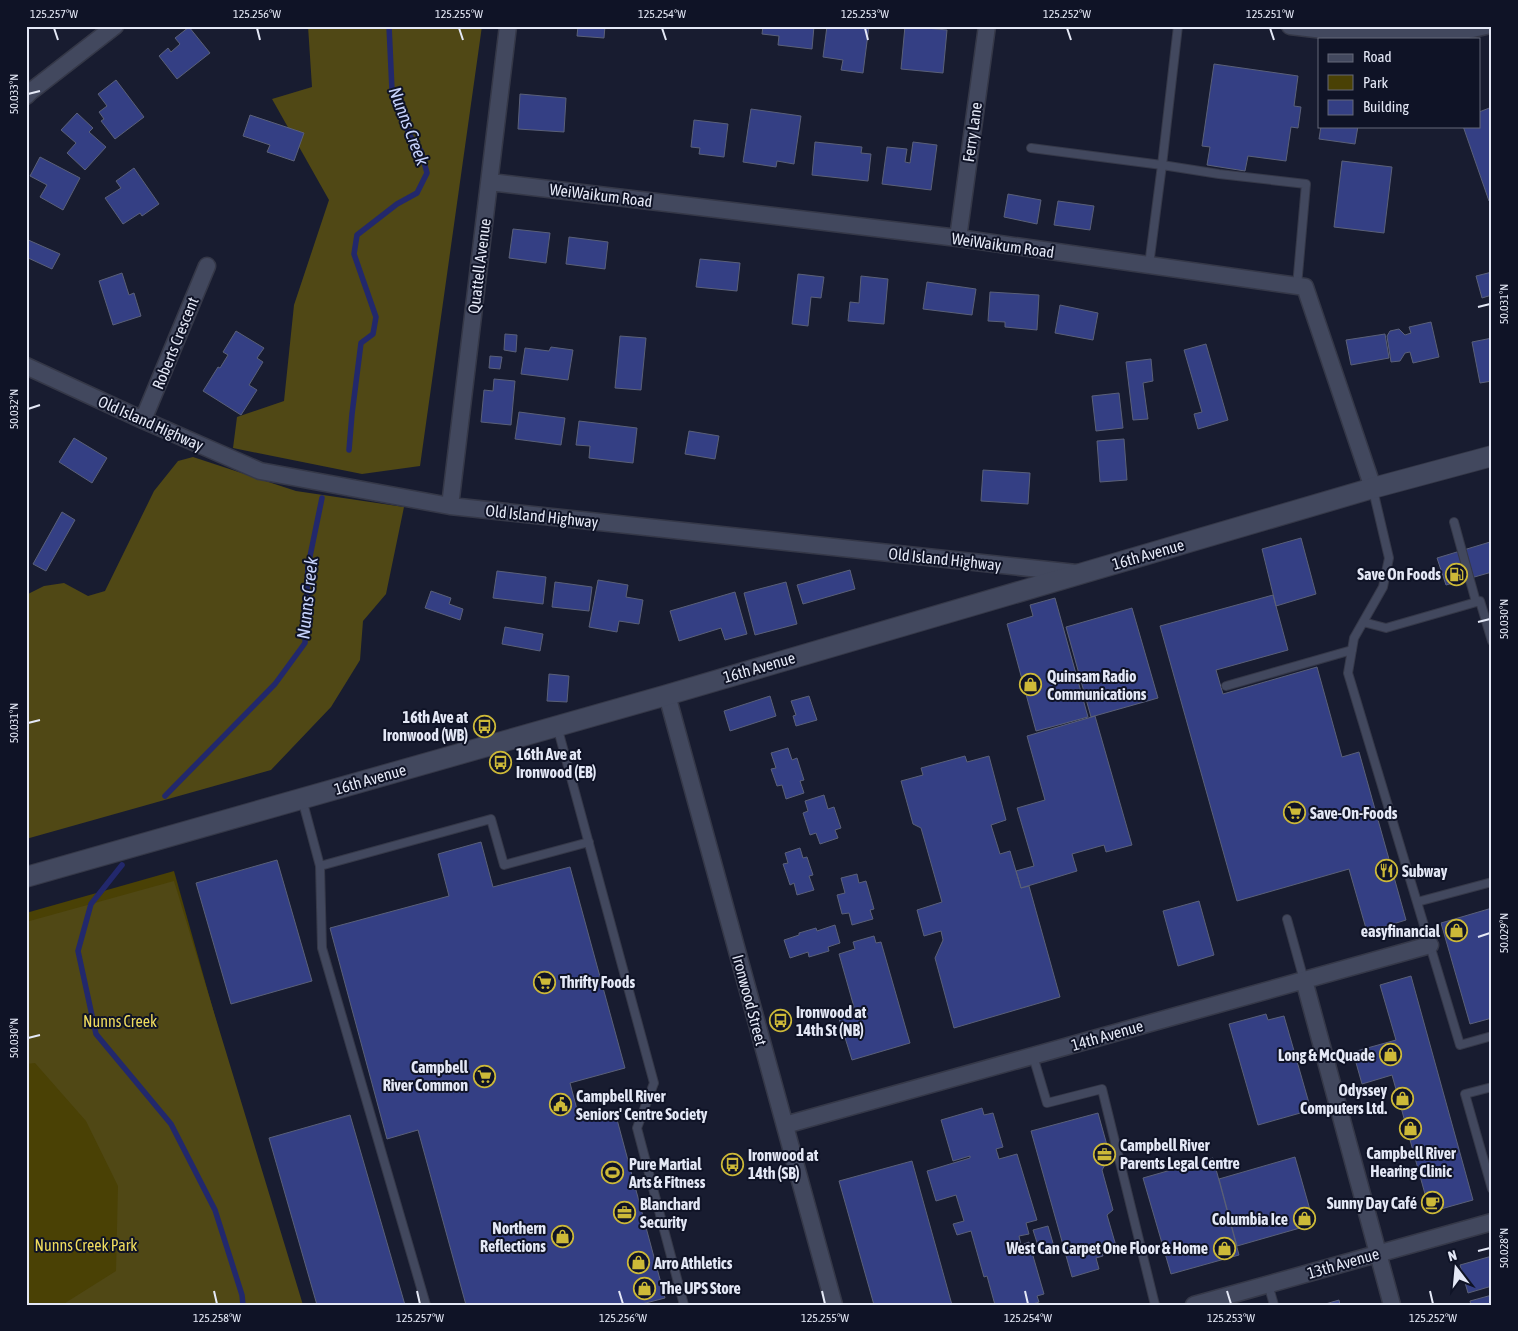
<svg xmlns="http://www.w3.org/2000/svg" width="1518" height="1331" font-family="'Asap Condensed',sans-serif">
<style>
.green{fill:#4a4105}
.forest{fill:#504815}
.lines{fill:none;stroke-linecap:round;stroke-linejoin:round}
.stream{stroke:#22286c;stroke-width:5.5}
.building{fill:#343f84;stroke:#5a6078}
.service-casing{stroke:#353848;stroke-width:10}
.minor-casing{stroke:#353848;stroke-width:19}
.tertiary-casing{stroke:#353848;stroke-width:22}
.service{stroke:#42485e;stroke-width:8}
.minor{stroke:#42485e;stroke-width:16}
.tertiary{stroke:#42485e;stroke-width:20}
.ticks{fill:none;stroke:#e4e8f6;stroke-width:2}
.labels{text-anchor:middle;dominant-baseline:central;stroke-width:4;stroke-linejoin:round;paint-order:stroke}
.street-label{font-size:16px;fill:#e4e8f6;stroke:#0f1326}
.poi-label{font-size:16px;font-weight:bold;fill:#e4e8f6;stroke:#0f1326;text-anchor:start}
.park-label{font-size:16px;fill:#efdb5d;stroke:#0f1326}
.water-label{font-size:18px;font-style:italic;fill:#c8d4fd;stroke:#0f1326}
.neatline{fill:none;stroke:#e4e8f6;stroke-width:2}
.ticks-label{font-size:12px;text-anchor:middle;fill:#e4e8f6}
</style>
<rect width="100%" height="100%" fill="#181c30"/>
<path class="green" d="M174,871L296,1305H26V913Z"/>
<path class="forest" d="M308,26H482L420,466L362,474L233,448L237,417L284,401L294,305L329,200L272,99L312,87Z
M193,457L296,491L404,507L386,594L363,621L360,660L331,707L271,770L26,839V595L44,586L64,583L88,596L105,591L154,491L178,461Z
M174,881L303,1305H62L116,1271L118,1186L86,1121L35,1063L26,1064V922Z"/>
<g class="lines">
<path class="stream" d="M349,450L352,414L361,343L373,334L376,317L354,254L357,235L397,204L417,193L427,173L421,151L409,134L392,90L389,26
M165,796L275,684L305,643L308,566L322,498
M122,865L91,904L78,951L96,1034L171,1124L215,1210L242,1295L243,1305"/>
</g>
<path class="building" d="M578,26H605L604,38L577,36Z
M763,26H814L812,49L778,45L779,36L762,34Z
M827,26H869L863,73L841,70L843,60L823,57Z
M905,26L947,30L943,73L901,69Z
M189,27L210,53L177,79L159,56L168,48L171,52L180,44L175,38Z
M1214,64L1298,76L1294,106L1301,107L1298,128L1291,127L1286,161L1248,156L1245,171L1207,165L1210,147L1202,146Z
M116,80L144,117L115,139L101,121L104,119L99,112L107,106L98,94Z
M520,94L566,98L564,132L518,129Z
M1492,107V200L1489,201L1463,126H1479V112Z
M751,109L801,116L794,164L777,161L776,167L743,162Z
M77,113L93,128L89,132L106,147L85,170L67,153L76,143L61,130Z
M250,115L304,133L294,161L267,152L270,145L243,136Z
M694,120L728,124L724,157L699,154L700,148L691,147Z
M1321,126H1358L1355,144L1319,139Z
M815,142L862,147L861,153L871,154L868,181L812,175Z
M913,142L937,145L931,190L882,184L887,147L907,149L905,162L910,163Z
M40,157L80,178L63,210L40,197L47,185L30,176Z
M1342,161L1392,167L1384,233L1334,227Z
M134,168L159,204L142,216L140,213L123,224L105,198L121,188L116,181Z
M1008,194L1041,200L1037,224L1004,217Z
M1058,201L1094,206L1090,230L1054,225Z
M513,229L550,233L546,263L509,258Z
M569,237L608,242L605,269L566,264Z
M26,239L60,254L52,269L26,257Z
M700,259L740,263L737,291L696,287Z
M1492,272V295L1482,298L1476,276Z
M122,273L129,295L134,293L141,316L113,325L99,281Z
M798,274L824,277L821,298L811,297L808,326L792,324Z
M861,276L888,279L884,324L848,321L850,302L859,303Z
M927,282L976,289L972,315L923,309Z
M990,292L1039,295L1037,330L1005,327V322L988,321Z
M1060,305L1098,313L1093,340L1055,333Z
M1431,322L1439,357L1413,363L1410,352L1405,353L1400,361L1391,362L1387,336L1390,331L1399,329L1405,335L1411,333L1409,327Z
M236,331L264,348L257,358L263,362L249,385L257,390L241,415L203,391L218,367L220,368L228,355L223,352Z
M505,334L517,335L516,352L504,350Z
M1385,334L1389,358L1351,365L1346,340Z
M620,336L646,338L641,390L615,388Z
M1492,338V381L1480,383L1472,342Z
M1206,344L1228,420L1198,429L1194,414L1202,412L1184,350Z
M551,347L573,350L568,380L521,374L525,348L549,351Z
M490,356L502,357L500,369L489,368Z
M1151,359L1153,381L1143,383L1148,419L1133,420L1126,362Z
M494,379L515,381L511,425L481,422L484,390L493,391Z
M1119,393L1123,428L1096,431L1092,396Z
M519,412L565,418L561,445L515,439Z
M579,421L637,428L633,463L589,458L590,446L576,445Z
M689,431L719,436L715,459L685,454Z
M74,438L107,458L92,483L59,462Z
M1124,439L1127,480L1100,482L1097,441Z
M983,470L1030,473L1028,504L981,501Z
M62,512L75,520L46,571L33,564Z
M1301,538L1316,594L1276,606L1262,549Z
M1490,542L1492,547V572L1446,585L1437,558Z
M850,570L855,589L803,604L797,585Z
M497,571L546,577L543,604L493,598Z
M598,580L628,585L626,597L643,600L639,624L619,621L617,632L589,627Z
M555,582L592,587L589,611L552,607Z
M786,582L797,624L755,635L744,593Z
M431,591L451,598L449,604L463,609L460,620L425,608Z
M735,592L747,634L725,640L721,628L679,641L670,611Z
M1273,595L1288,650L1216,670L1223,694L1317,667L1342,757L1359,752L1406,920L1367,932L1349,869L1237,901L1160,626Z
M1055,598L1088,717L1036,731L1007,624L1033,616L1030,605Z
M1132,608L1158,698L1091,717L1066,627Z
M505,627L543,634L540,651L502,644Z
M549,674L569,676L567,702L547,701Z
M770,696L776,716L730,731L724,711Z
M809,696L817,720L796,726L793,716L796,715L791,701Z
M1095,716L1132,845L1106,852L1104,845L1072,854L1077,871L1021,888L1016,871L1034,866L1017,808L1045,800L1027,736Z
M788,748L792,760L797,758L804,780L800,781L804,793L786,799L782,785L777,786L771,769L776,768L771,753Z
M965,756L967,762L989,756L1006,820L991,825L1000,854L1010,851L1021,888L1029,886L1060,997L954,1028L935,958L943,940L941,931L924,936L917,910L942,902L921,828L913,824L901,781L923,775L921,768Z
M824,795L828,809L834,807L841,828L835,830L838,838L820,844L816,833L810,835L803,813L808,811L805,801Z
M481,842L493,887L570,867L625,1068L570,1083L580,1121L615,1112L665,1298L638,1305H466L418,1130L387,1139L330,928L449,896L438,854Z
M800,848L803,858L807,857L813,875L809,876L814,890L797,895L794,883L790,885L783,864L788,863L785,853Z
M277,860L312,981L231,1004L196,883Z
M857,874L859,883L866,881L874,909L870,910L873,919L852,925L849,913L842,914L837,895L845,893L841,878Z
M1199,901L1214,955L1178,966L1163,911Z
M1492,908V1018L1470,1024L1441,923Z
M835,925L840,943L828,947L829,951L809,957L808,952L790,958L784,940L799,935V933L816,928L817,931Z
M874,936L876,943L881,942L910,1043L852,1060L837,1012L854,1007L839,954L855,949L853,942Z
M1411,976L1473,1200L1430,1212L1392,1075L1362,1084L1353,1052L1396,1040L1380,985Z
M1266,1014L1268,1020L1284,1016L1311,1110L1258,1125L1229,1024Z
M982,1108L984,1115L993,1113L1003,1147L996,1149L999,1159L1017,1154L1037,1220L1026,1223L1029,1234L1019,1236L1021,1245L1029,1242L1044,1294L1037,1296L1039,1302L1030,1305H995L987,1276L984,1277L971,1231L957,1235L953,1224L964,1221L956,1195L936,1201L927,1171L970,1158V1156L953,1161L941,1120Z
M1098,1113L1110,1156L1102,1170L1113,1210L1107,1215L1116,1246L1101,1250L1103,1256L1096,1258L1099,1269L1072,1277L1031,1131Z
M350,1115L405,1305H317L269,1138Z
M1295,1157L1314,1224L1237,1246L1219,1179Z
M1213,1158L1239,1255L1171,1274L1143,1178Z
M912,1161L952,1305H874L839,1181Z
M1048,1226L1055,1250L1041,1255L1033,1230Z
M1492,1256V1286L1468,1293L1460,1265Z
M1492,1295V1305H1471L1470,1301Z
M1339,1300L1340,1305H1322Z"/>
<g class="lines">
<defs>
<path id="service" d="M1031,148L1162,165L1178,26
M1149,265L1162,165L1219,174L1306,184L1297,286
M1373,490L1389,558L1383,587L1354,638L1348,673L1460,1045L1492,1036
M1454,522L1476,602
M1363,622L1386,628L1480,601L1492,641
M1226,686L1352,650
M557,726L654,1083L637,1128L684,1305
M302,799L320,866L491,819L504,865L589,842
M320,866L322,948L426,1305
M1417,902L1492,882
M1287,919L1304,980
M1033,1056L1047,1103L1102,1089L1155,1305
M1492,1087L1465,1094L1492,1189
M1268,1284L1274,1305"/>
<path id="minor" d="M1290,26L1373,36L1455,33L1486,26
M26,96L30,92L115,26
M490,182L958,238L1305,287L1373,488
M958,238L987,26
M26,366L143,420L260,471L450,506L1076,573
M143,420L207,266
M450,506L508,26
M667,695L834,1305
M1304,980L1392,1305
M785,1125L1430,945
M1194,1305L1492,1222"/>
<path id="tertiary" d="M26,877L667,695L1373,488L1492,456"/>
</defs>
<use href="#service" class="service-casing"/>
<use href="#minor" class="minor-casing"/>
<use href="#tertiary" class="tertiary-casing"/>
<use href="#service" class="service"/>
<use href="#minor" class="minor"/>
<use href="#tertiary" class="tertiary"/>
</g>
<path class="ticks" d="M54,28L58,40M257,28L260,40M459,28L463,40M662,28L666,40M865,28L868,40M1067,28L1071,40M1270,28L1274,40M28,94L40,91M1478,307L1490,304M28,409L40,405M1478,622L1490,619M28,723L40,720M1478,937L1490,933M28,1038L40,1035M1478,1251L1490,1248M214,1291L217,1304M417,1291L420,1304M619,1291L623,1304M822,1291L825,1304M1025,1291L1028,1304M1227,1291L1231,1304M1430,1291L1433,1304"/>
<defs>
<symbol id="fuel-ring" viewBox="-11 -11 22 22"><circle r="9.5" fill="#0f1326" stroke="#cdb938" stroke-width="1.5"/><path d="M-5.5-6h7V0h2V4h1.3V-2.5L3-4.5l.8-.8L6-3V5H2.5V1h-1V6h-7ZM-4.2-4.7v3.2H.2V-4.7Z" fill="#cdb938"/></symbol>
<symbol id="shop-ring" viewBox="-11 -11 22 22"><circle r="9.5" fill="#0f1326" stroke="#cdb938" stroke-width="1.5"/><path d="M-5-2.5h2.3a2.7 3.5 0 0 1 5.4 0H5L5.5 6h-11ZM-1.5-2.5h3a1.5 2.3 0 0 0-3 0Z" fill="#cdb938"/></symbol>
<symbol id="bus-ring" viewBox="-11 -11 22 22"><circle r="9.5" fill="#0f1326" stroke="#cdb938" stroke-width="1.5"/><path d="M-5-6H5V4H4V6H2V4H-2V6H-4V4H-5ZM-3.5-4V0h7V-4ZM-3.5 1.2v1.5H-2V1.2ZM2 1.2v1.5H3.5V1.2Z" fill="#cdb938"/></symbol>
<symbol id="supermarket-ring" viewBox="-11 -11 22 22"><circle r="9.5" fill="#0f1326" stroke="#cdb938" stroke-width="1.5"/><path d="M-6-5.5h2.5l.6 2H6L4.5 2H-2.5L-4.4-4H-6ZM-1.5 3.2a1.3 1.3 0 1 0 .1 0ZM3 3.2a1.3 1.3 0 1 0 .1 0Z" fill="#cdb938"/></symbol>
<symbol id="restaurant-ring" viewBox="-11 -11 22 22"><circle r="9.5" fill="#0f1326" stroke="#cdb938" stroke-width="1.5"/><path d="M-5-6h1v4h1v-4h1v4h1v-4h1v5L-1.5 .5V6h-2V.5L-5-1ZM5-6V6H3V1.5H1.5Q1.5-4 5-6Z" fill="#cdb938"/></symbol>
<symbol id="civic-ring" viewBox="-11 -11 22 22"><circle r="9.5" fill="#0f1326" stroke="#cdb938" stroke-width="1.5"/><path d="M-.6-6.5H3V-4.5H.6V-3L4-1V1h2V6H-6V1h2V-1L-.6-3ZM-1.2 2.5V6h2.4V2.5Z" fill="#cdb938"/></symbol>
<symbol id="office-ring" viewBox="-11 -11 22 22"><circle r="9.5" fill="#0f1326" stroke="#cdb938" stroke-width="1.5"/><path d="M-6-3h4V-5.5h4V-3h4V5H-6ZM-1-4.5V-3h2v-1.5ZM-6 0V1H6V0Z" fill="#cdb938"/></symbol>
<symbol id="stadium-ring" viewBox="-11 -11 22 22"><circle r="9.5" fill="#0f1326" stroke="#cdb938" stroke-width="1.5"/><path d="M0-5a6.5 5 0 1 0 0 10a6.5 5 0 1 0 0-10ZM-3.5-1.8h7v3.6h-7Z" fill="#cdb938"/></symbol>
<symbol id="cafe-ring" viewBox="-11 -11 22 22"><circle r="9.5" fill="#0f1326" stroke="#cdb938" stroke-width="1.5"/><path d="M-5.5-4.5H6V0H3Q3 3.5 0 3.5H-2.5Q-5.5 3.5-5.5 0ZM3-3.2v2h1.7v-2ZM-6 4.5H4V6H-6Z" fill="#cdb938"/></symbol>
</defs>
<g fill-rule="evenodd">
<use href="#fuel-ring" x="1444" y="562" width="25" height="25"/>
<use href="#shop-ring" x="1018" y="672" width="25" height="25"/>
<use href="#bus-ring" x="472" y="714" width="25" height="25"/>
<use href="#bus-ring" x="488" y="750" width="25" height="25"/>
<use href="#supermarket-ring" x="1282" y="800" width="25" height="25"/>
<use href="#restaurant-ring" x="1374" y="858" width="25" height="25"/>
<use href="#shop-ring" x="1444" y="918" width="25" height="25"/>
<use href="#supermarket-ring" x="532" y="970" width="25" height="25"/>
<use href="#bus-ring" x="768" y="1008" width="25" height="25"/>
<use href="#shop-ring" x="1378" y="1042" width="25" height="25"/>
<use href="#supermarket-ring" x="472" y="1064" width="25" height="25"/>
<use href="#shop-ring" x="1390" y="1086" width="25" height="25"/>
<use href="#civic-ring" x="548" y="1092" width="25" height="25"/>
<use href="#shop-ring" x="1398" y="1116" width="25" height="25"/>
<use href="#office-ring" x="1092" y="1142" width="25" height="25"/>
<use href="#bus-ring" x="720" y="1152" width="25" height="25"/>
<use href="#stadium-ring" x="600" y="1160" width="25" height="25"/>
<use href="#cafe-ring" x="1420" y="1190" width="25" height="25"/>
<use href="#office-ring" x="612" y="1200" width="25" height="25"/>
<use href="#shop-ring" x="1292" y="1206" width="25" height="25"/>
<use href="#shop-ring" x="550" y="1224" width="25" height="25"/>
<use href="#shop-ring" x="1212" y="1236" width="25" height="25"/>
<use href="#shop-ring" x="626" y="1250" width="25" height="25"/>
<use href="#shop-ring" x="632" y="1276" width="25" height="25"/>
</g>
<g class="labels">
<g class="street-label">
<text transform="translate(972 132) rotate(-82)">Ferry Lane</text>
<text transform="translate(601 195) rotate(7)">WeiWaikum Road</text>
<text transform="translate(1003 245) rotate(8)">WeiWaikum Road</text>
<text transform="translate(479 266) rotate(-83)">Quattell Avenue</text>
<text transform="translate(175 343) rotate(-68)">Roberts Crescent</text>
<text transform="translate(151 423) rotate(24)">Old Island Highway</text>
<text transform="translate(542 516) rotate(6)">Old Island Highway</text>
<text transform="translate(1148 554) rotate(-16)">16th Avenue</text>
<text transform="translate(945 559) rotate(6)">Old Island Highway</text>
<text transform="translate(759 667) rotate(-16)">16th Avenue</text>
<text transform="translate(370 779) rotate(-16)">16th Avenue</text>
<text transform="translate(750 1000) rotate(75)">Ironwood Street</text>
<text transform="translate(1107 1035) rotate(-16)">14th Avenue</text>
<text transform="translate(1343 1263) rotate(-16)">13th Avenue</text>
</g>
<g class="poi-label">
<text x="1441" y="574" text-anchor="end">Save On Foods</text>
<text x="1047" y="676">Quinsam Radio<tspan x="1047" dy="18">Communications</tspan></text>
<text x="468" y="717" text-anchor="end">16th Ave at<tspan x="468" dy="18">Ironwood (WB)</tspan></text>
<text x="516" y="754">16th Ave at<tspan x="516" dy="18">Ironwood (EB)</tspan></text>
<text x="1310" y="813">Save-On-Foods</text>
<text x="1402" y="871">Subway</text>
<text x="1440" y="931" text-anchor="end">easyfinancial</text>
<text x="560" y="982">Thrifty Foods</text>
<text x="796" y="1012">Ironwood at<tspan x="796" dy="18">14th St (NB)</tspan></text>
<text x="1375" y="1055" text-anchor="end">Long &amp; McQuade</text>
<text x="468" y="1067" text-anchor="end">Campbell<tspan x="468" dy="18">River Common</tspan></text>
<text x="1387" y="1090" text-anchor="end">Odyssey<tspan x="1387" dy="18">Computers Ltd.</tspan></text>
<text x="576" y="1096">Campbell River<tspan x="576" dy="18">Seniors' Centre Society</tspan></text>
<text x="1120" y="1145">Campbell River<tspan x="1120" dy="18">Parents Legal Centre</tspan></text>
<text x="1411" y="1153" text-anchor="middle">Campbell River<tspan x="1411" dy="18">Hearing Clinic</tspan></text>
<text x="748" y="1155">Ironwood at<tspan x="748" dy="18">14th (SB)</tspan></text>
<text x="629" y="1164">Pure Martial<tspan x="629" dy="18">Arts &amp; Fitness</tspan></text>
<text x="1417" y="1203" text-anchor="end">Sunny Day Café</text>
<text x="640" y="1204">Blanchard<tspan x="640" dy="18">Security</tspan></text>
<text x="1288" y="1219" text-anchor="end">Columbia Ice</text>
<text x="546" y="1228" text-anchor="end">Northern<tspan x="546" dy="18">Reflections</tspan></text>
<text x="1208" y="1248" text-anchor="end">West Can Carpet One Floor &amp; Home</text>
<text x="654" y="1263">Arro Athletics</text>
<text x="660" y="1288">The UPS Store</text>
</g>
<g class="park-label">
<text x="120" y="1021">Nunns Creek</text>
<text x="86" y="1245">Nunns Creek Park</text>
</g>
<g class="water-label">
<text transform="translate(409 126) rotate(69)">Nunns Creek</text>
<text transform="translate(307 598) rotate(-84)">Nunns Creek</text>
</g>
</g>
<rect width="1518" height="1331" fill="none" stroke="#0f1326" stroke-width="55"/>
<rect x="1318" y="38" width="162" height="90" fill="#0f1326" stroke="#646879"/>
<rect x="1328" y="54" width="25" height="8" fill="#42485e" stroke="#646879"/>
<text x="1363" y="62" font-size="15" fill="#e4e8f6">Road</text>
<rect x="1328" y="75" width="25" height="15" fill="#4a4105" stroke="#646879"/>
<text x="1363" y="88" font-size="15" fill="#e4e8f6">Park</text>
<rect x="1328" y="100" width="25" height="15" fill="#343f84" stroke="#646879"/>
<text x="1363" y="112" font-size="15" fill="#e4e8f6">Building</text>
<g transform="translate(1456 1268) rotate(344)" stroke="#0f1326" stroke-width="4" paint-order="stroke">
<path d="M0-4L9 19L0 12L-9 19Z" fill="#e4e8f6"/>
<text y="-8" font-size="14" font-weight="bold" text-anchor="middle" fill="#e4e8f6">N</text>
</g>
<rect x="28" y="28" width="1462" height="1276" class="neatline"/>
<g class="ticks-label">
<text x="54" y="18">125.257°W</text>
<text x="257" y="18">125.256°W</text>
<text x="459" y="18">125.255°W</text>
<text x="662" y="18">125.254°W</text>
<text x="865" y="18">125.253°W</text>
<text x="1067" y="18">125.252°W</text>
<text x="1270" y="18">125.251°W</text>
<text transform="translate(14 94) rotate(-90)" y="4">50.033°N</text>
<text transform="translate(1504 304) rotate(-90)" y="4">50.031°N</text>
<text transform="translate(14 409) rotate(-90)" y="4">50.032°N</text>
<text transform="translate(1504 619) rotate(-90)" y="4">50.030°N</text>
<text transform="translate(14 723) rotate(-90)" y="4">50.031°N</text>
<text transform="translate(1504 933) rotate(-90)" y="4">50.029°N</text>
<text transform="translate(14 1038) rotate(-90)" y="4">50.030°N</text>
<text transform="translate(1504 1248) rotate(-90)" y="4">50.028°N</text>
<text x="217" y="1322">125.258°W</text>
<text x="420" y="1322">125.257°W</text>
<text x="623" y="1322">125.256°W</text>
<text x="825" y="1322">125.255°W</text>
<text x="1028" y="1322">125.254°W</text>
<text x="1231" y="1322">125.253°W</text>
<text x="1433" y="1322">125.252°W</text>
</g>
</svg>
